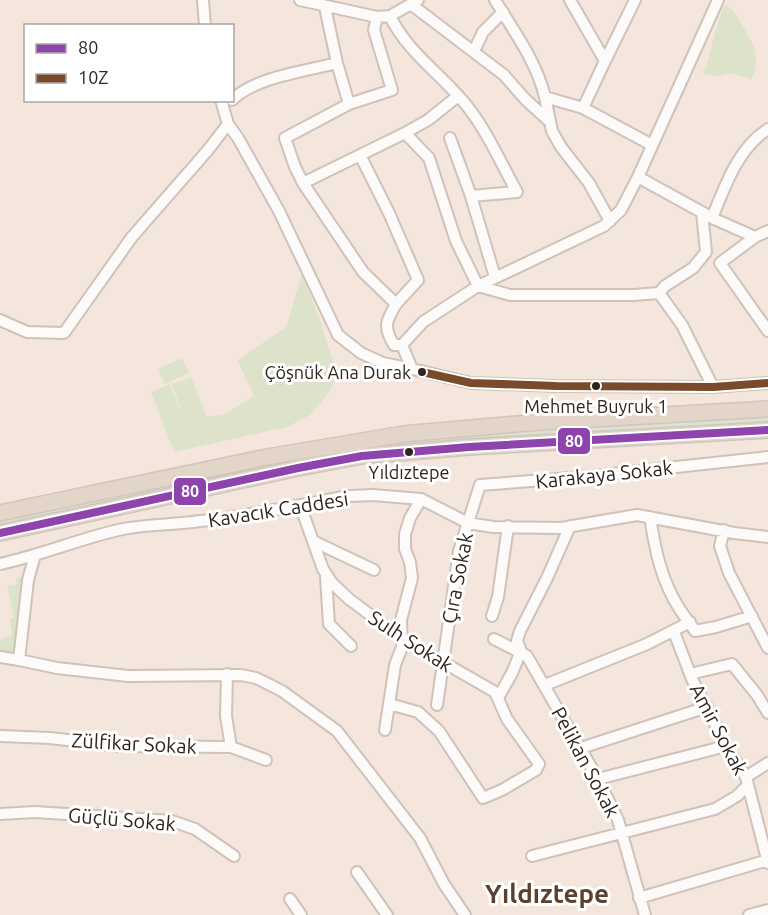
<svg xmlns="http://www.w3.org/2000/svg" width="768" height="915" font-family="Ubuntu,sans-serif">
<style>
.green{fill:#dde3ca}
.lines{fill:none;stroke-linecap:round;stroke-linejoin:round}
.minor-casing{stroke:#cec2b9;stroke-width:14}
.highway-casing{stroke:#cec6c1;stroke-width:18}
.minor{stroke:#fdfbfa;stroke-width:10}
.highway{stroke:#e3d5c8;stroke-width:15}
.bus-1-casing{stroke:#fff;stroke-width:12}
.bus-2-casing{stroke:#fff;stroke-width:12}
.bus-1{stroke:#8e44ad;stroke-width:8}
.bus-2{stroke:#7a4b2a;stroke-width:8}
.bus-dot{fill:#30241c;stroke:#fff;stroke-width:2}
.labels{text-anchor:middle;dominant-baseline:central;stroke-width:6;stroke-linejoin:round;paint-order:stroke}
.bus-label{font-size:18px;fill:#30241c;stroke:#fff}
.street-label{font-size:20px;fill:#30241c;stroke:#fff}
.district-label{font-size:26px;font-weight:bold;fill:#5c422e;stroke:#fff}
.line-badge{stroke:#fff;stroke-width:2}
.badge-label{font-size:16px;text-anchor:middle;font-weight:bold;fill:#fff}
</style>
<rect width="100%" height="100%" fill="#f4e6dc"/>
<path class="green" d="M725,5C734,9 736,15 741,23C753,44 761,54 752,79L731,73L719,76L703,74C712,52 714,26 725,5Z
M302,274L321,323L336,371L333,385L321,403L310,415L287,427L174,452L151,392L170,384L185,422L172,384L191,377L207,417L225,414L254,396L238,362L239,359L286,327Z
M182,358L189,373L165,384L158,369Z
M768,417V422L580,432L395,446L0,526V520L341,449L447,436Z
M23,576L13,654L0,653V639L12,636L10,619L14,618L7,586L17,584L16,578Z"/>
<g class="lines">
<defs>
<path id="minor" d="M203,0L205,26
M300,0L377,17L390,16L418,0
M495,0C514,32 536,60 545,97
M570,0L605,61L583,108L652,145
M718,0L638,177L621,210L604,226L478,286L423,322L402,345L412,369L471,383L556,386L713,387L768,383
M412,5L504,75L525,99L549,121
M325,7L337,63L349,104
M390,16C406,50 438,72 462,100C485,126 500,162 517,192L471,196L495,277
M377,17L374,30L392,90L349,104L285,138L295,167L303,183L405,133
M474,51L483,32L503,12
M605,61L635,0
M458,96L428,120L405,133L429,158L456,241L478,286L510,295H634L659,293L682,325L713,387
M221,100L228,124
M232,100C255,77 306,71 337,63
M583,108L545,97L552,131L561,147L589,183L610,221
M768,129C738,148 725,186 712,218L755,237L720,263L768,331
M450,138L471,196
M360,155L389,213L418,280L396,304
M638,177L707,215
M303,183L363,272L396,304C386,321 383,327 394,345H402
M755,237L768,231
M659,293L665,286L693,268L706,252L702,212
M0,320L27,332L64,333L132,237L208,150L228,124L238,138L279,211L338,335L361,353L383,363L412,369
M300,505L323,569L332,583L349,599L401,638L495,692L507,719L539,764L536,770L502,790L483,798L439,731L418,712L389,704
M650,517C655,549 661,580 679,608C684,616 690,623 695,631L716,627L752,616
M724,530L720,546L729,573L768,648
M313,541L374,570
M35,555L28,580L19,660L57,668L128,676L241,675L256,678L282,691L337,731L420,838L444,884L465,915
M0,564C42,555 81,538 123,529C149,524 174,525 200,521C250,516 299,505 349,496L373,495L421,499L468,523L493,527L561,528L637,515L734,533L768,537
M326,577L329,624L351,646
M492,616L498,597L508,526
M674,632L692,679L726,746L746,777L768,863
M494,639L527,656L598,779L618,820L645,915
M0,657L19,660
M690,674L732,664L757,695L768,713
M545,685L647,644L690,622
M498,698L512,673L521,651L517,641L520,631L547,578L570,526
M437,705L459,551L480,485L584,477L768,457
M385,730L395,665L402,647L401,620L412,578L410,562L405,549V534L410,518L421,499
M0,736L50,738L118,746L231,747L226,716L227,674
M231,747L266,760
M581,748L707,707
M746,777L768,763
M598,779L726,746
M0,814L35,812L172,821L195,829L234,856
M532,856L715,809L737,796L748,785
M357,872L387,915
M639,898L768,860
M290,899L301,915
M749,915L768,910"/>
<path id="highway" d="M0,513L267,457L403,434L540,422L768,409
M0,533L298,468L362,456L469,447L768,430"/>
</defs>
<use href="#minor" class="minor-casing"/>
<use href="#highway" class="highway-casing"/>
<use href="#minor" class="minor"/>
<use href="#highway" class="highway"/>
<defs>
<path id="bus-1" d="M0,533L298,468L362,456L469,447L768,430"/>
<path id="bus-2" d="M422,372L471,383L556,386L713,387L768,383"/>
</defs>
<use href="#bus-1" class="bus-1-casing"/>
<use href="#bus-2" class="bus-2-casing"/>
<use href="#bus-1" class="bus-1"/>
<use href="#bus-2" class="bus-2"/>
</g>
<g class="bus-dot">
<circle cx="422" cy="372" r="5"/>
<circle cx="596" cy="386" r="5"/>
<circle cx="409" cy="452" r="5"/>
</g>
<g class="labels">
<g class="bus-label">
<text x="411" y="372" text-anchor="end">Çöşnük Ana Durak</text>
<text x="596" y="406">Mehmet Buyruk 1</text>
<text x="409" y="472">Yıldıztepe</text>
</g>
<g class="street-label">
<text transform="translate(604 474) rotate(-6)">Karakaya Sokak</text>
<text transform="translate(278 509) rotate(-9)">Kavacık Caddesi</text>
<text transform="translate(457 578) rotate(-79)">Çıra Sokak</text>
<text transform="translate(411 641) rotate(33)">Sulh Sokak</text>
<text transform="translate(719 729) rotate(62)">Amir Sokak</text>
<text transform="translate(134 743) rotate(3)">Zülfikar Sokak</text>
<text transform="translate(586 762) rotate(62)">Pelikan Sokak</text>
<text transform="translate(122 819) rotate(5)">Güçlü Sokak</text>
</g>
<g class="district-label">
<text x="547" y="893">Yıldıztepe</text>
</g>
</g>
<g class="line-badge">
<rect x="557" y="427" width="34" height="28" rx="6" fill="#8e44ad"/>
<rect x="173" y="477" width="34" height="29" rx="6" fill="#8e44ad"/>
</g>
<g class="badge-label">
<text x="574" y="447">80</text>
<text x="190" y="497">80</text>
</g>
<rect x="24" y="24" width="210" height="78" fill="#ffffff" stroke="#aca7a4" stroke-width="1.5"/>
<rect x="36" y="44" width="30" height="9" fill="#8e44ad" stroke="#aca7a4" stroke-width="1.5"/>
<text x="78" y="54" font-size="18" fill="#30241c">80</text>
<rect x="36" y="74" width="30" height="9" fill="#7a4b2a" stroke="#aca7a4" stroke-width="1.5"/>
<text x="78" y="84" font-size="18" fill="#30241c">10Z</text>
</svg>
